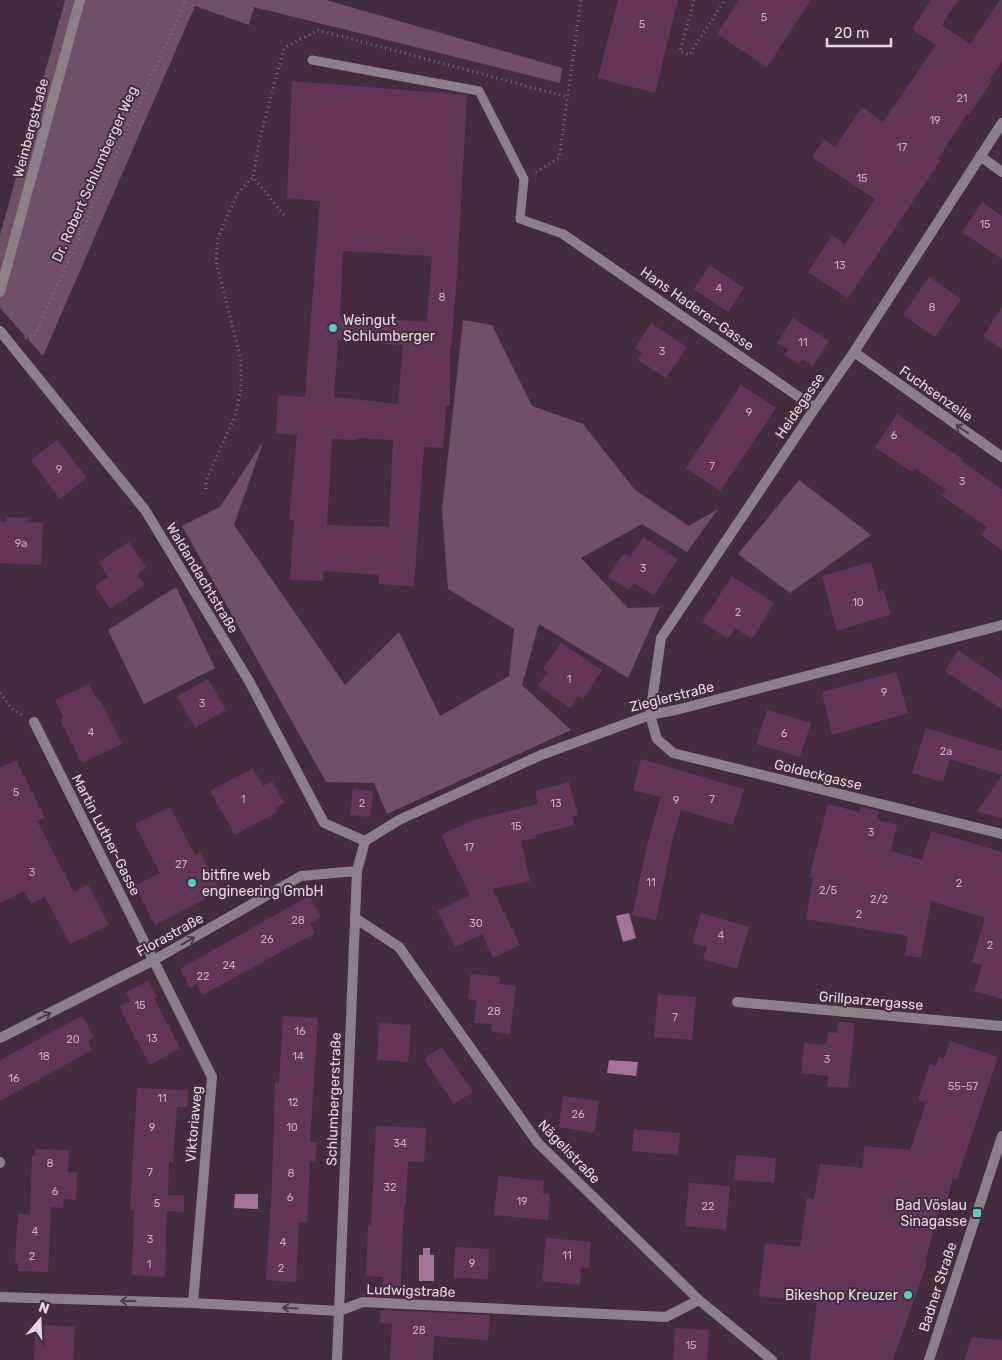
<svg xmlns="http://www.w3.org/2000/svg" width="1002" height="1360" font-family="Rubik,sans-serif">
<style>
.green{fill:#705066}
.water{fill:#a57397}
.building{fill:#633657;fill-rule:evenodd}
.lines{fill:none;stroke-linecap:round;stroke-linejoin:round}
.path{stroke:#7f6c7a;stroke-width:3;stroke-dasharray:1 4;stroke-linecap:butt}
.service{stroke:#8b8087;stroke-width:9}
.minor{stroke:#8b8087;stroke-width:10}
.tertiary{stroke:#8b8087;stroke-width:10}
.oneway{stroke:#4e3948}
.poi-dot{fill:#56cec4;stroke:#432d3d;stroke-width:2}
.labels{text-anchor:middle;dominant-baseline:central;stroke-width:4;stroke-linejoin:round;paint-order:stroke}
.number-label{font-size:11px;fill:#c4aebe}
.street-label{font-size:14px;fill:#e5d6e0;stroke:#432d3d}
.poi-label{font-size:14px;fill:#e5d6e0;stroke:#432d3d;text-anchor:start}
</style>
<rect width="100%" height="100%" fill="#432d3d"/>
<path class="green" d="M65,0H326L562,68L560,83L254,7L249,25L195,6L43,356L0,308V235Z
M463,320L492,325L532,406L583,424L635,490L689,526L718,509L687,552L642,524L581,558L628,608L660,607L628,678L539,624L522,685L571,730L387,814L374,783L326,782L182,526L220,507L263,442L234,525L345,685L399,632L440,716L509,676L514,629L448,589L442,510Z
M799,480L871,535L790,593L738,554Z
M176,587L215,668L144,704L108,630Z"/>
<path class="water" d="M629,913L636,938L623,942L616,916Z
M609,1060L638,1062L636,1076L607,1073Z
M235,1194H258V1209L234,1208Z
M423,1248H430V1255H434V1281H419V1255H423Z"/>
<path class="building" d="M618,0H678L655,93L598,78Z
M739,0H811L767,67L717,34Z
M931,0H958L942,25L970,44L1000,0H1002V62L989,80L992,81L969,115L967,114L938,159L940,161L848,298L808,272L832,235L845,244L875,199L812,157L824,139L835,147L862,107L883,122L936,45L912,29Z
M292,81L467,95L457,274L451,349H450V406H446L443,448L424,447L414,586L379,584V575L323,571V581L290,580L294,520H289L297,435L276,433L278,395L305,397L320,201L287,198ZM343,251L432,256L427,322L340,316ZM338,340L403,345L398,404L334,397ZM357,438L393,440L389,527L327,525L332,439L356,440Z
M982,202L1002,216V259L962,232Z
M710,265L744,288L728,312L694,289Z
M929,277L961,299L935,337L903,315Z
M1002,307V349L983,336Z
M793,318L829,341L813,366L802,359L799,364L784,355L788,349L777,343Z
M651,323L687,347L666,378L638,360L642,353L635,348Z
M741,385L776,408L720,491L686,468Z
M897,414L962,459L961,461L1002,489V550L981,535L987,527L942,496L946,490L915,468L912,472L875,447Z
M57,440L87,478L60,499L31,460Z
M6,517L28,518V522L43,523L41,565L0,563V521L6,522Z
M643,537L678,559L654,595L634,583L629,590L608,577L624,553L630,557Z
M129,542L146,568L137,574L145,585L110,609L95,586L108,577L99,562Z
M871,562L879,591L883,589L891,614L837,631L822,576Z
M732,576L774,603L752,639L735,628L728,639L702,622Z
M561,643L602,670L583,699L578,696L570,708L538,686L548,672L543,669Z
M958,650L1002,680V709L945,671Z
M896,672L908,713L832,735L822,692Z
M208,679L226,710L195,728L177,696Z
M89,684L98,701L100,700L122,744L82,763L60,720L64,718L55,700Z
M767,710L811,723L800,757L756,744Z
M926,728L1002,751V818L977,812L1002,775L950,759L943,782L912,773Z
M641,759L744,789L733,825L681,810L673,837L656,920L632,915L647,846L661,797L633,790Z
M16,760L45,817L37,821L74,892L88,885L109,925L70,944L45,897L31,904L24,891L0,903V768Z
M253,768L263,786L272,781L284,803L275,808L277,812L235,835L210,791Z
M569,782L578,815L572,816L574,825L535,835L536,838L521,841L530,881L492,889L520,945L493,958L482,934L455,947L438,911L470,895L441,835L473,820L538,804L535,791Z
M353,789L373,791L370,817L350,815Z
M828,804L859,812L861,807L879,811L877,820L897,825L891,851L922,860L931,831L1002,852V999L974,991L982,965L972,962L985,918L931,901L921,958L905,955L908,936L806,919L813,877H809Z
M170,807L195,855L200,852L220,891L155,925L135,886L160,873L135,824Z
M309,896L321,917L310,923L315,933L203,995L197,984L190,988L180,969Z
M701,913L749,927L737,969L703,959L707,947L692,943Z
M471,974L500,977L499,984L516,986L510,1034L491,1031L492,1024L474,1023L477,1000L468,999Z
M148,981L157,997L154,998L180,1048L150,1065L119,1007L130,1001L126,992Z
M658,994L696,997L692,1040L654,1037Z
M82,1016L94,1037L88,1041L92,1050L0,1101V1060Z
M283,1016L318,1018L310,1142H317L315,1162H310L307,1222H299L296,1282L266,1280L272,1185L275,1083H279Z
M838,1022L855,1023L848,1088L827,1086L828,1076L801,1073L804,1043L826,1045L828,1032L837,1033Z
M379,1023L411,1025L408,1062L377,1060Z
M950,1041L998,1057L957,1179L953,1178L944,1211L939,1210L925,1262L927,1263L893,1360H810L817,1303L759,1296L765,1243L800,1247L807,1198L814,1199L820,1164L863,1168L864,1146L910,1150L926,1103L918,1100L930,1064L936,1066L939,1057L944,1058Z
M442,1047L473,1092L454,1104L424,1059Z
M137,1088L188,1090L187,1107H177L173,1162H169L168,1195H184V1212L167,1211L165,1277L132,1275L134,1210H130Z
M563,1096L599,1101L594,1133L559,1127Z
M376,1126L426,1128L424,1162L408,1161L406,1205H404L400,1297L381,1296L383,1277L366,1276L368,1225H371Z
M634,1129L680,1133L678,1155L632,1151Z
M35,1149L69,1150L68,1172H77L76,1200L64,1199L63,1208L51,1207L48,1272L18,1271V1263H15L18,1214L30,1215L32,1156H35Z
M736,1155L776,1158L774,1183L734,1180Z
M498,1176L544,1181L543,1194H550L548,1220L494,1215Z
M689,1183L730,1186L726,1230L685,1226Z
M546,1238L591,1242L589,1268L581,1267L580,1285L542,1281Z
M455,1247L489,1249L488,1279L454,1278Z
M381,1310L490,1315L488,1340L434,1336L433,1360H390L392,1324L380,1323Z
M36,1324L75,1327L73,1360H34Z
M675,1328L709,1330L707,1360H673Z
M972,1337L1002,1340V1360H964Z"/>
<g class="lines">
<path class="path" d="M694,0L680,51L689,55L725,0
M536,172L559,158L581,0
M284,215L253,177L260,138L284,48L318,30L568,97
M25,338L35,335L186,0
M206,489V481L235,416L241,389V360L216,262L218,237L238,193L253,177
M0,693L11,708L22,715"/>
<path class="service" d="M312,60L479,91L524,179L520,219L563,234"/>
<path class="minor" d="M1002,123L854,352L815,408L661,638L650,715L657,739L673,753L1002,834
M980,156L1002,172
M563,234L815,408
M0,292L80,0
M0,331L145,510L249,681L324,823L365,841
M854,352L1002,457
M34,722L212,1077L193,1303
M365,841L399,820L541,755L650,715L680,709L1002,625
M355,918L399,947L538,1143L699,1300L772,1360
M737,1002L1002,1026
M0,1038L154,960L301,876L357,871
M0,1163V1162
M0,1297L193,1303L339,1311L363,1302L666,1317L699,1300
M337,1360L357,871L365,841"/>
<path class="tertiary" d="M929,1360L1002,1136"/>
</g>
<defs><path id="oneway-shaft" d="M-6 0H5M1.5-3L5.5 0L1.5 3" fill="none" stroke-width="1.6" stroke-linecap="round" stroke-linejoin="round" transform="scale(1.25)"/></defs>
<g class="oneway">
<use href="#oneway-shaft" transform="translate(962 429) rotate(-145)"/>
<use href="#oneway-shaft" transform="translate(188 941) rotate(-30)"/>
<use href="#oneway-shaft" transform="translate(44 1016) rotate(-27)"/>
<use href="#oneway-shaft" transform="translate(128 1301) rotate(-178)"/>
<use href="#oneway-shaft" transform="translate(290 1308) rotate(-177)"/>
</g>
<g class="poi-dot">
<circle cx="333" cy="328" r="5"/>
<circle cx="192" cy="883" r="5"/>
<rect x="972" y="1208" width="10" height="10" rx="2.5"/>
<circle cx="908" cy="1295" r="5"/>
</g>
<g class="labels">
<g class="number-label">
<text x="764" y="17">5</text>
<text x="642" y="24">5</text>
<text x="962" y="98">21</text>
<text x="935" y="120">19</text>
<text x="902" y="147">17</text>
<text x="862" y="178">15</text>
<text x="985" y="224">15</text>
<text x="840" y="265">13</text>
<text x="719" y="288">4</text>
<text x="442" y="297">8</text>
<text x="932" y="307">8</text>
<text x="803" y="342">11</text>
<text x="662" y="351">3</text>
<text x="749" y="412">9</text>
<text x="894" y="435">6</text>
<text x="712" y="466">7</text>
<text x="59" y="469">9</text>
<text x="962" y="481">3</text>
<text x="21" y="543">9a</text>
<text x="643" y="568">3</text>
<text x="858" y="602">10</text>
<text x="738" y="612">2</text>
<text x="569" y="679">1</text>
<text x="884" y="692">9</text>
<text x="202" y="703">3</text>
<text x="91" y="732">4</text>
<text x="784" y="733">6</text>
<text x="946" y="751">2a</text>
<text x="16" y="792">5</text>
<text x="243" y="799">1</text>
<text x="712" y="799">7</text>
<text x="676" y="800">9</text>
<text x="362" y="803">2</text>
<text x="556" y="803">13</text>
<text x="516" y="826">15</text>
<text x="871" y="832">3</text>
<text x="469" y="847">17</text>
<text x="181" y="864">27</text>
<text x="32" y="872">3</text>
<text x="651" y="882">11</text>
<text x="959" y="883">2</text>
<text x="828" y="890">2/5</text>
<text x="879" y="899">2/2</text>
<text x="859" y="914">2</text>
<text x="298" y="920">28</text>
<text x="476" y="923">30</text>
<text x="721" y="935">4</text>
<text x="267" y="939">26</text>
<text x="990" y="945">2</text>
<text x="229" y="965">24</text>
<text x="203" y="976">22</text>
<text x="140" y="1005">15</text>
<text x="494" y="1011">28</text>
<text x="675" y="1017">7</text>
<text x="300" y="1031">16</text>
<text x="152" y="1038">13</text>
<text x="73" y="1039">20</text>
<text x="44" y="1056">18</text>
<text x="298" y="1056">14</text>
<text x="827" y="1059">3</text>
<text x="14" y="1078">16</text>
<text x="963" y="1086">55-57</text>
<text x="162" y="1098">11</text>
<text x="293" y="1102">12</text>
<text x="578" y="1114">26</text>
<text x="152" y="1127">9</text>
<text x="292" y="1127">10</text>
<text x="400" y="1143">34</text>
<text x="50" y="1163">8</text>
<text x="150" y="1172">7</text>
<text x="291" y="1173">8</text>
<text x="390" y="1187">32</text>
<text x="55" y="1191">6</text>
<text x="290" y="1197">6</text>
<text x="522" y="1201">19</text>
<text x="157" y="1203">5</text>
<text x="708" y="1206">22</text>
<text x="35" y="1231">4</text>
<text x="150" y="1239">3</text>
<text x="283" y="1242">4</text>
<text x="567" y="1255">11</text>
<text x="32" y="1256">2</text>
<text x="472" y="1263">9</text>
<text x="149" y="1264">1</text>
<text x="281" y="1268">2</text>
<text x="419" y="1330">28</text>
<text x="691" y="1345">15</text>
</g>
<g class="street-label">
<text transform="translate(31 128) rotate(-75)">Weinbergstraße</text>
<text transform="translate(95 174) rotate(-66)">Dr. Robert Schlumberger Weg</text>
<text transform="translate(697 309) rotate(35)">Hans Haderer-Gasse</text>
<text transform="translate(936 394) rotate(35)">Fuchsenzeile</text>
<text transform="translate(800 406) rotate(-56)">Heidegasse</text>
<text transform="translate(202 578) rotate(59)">Waldandachtstraße</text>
<text transform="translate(672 697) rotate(-14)">Zieglerstraße</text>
<text transform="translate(818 775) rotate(14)">Goldeckgasse</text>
<text transform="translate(106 835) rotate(63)">Martin Luther-Gasse</text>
<text transform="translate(170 935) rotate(-29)">Florastraße</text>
<text transform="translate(871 1001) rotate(5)">Grillparzergasse</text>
<text transform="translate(334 1099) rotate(-88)">Schlumbergerstraße</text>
<text transform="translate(194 1124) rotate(-85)">Viktoriaweg</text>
<text transform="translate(569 1152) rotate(46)">Nägelistraße</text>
<text transform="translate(938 1287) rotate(-72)">Badner Straße</text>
<text transform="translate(411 1291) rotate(2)">Ludwigstraße</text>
</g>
<g class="poi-label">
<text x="343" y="320">Weingut<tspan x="343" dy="16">Schlumberger</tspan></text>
<text x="202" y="875">bitfire web<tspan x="202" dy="16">engineering GmbH</tspan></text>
<text x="967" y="1205" text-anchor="end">Bad Vöslau<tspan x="967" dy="16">Sinagasse</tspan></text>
<text x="898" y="1295" text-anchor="end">Bikeshop Kreuzer</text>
</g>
</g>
<g transform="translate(40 1320) rotate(19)" stroke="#432d3d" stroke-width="4" paint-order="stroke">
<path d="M0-4L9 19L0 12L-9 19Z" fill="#e5d6e0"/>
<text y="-8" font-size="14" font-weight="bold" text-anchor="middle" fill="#e5d6e0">N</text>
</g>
<path d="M827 38v8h64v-8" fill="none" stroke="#e5d6e0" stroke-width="2.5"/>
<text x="834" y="38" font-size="15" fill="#e5d6e0" stroke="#432d3d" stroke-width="4" paint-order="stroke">20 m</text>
</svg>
